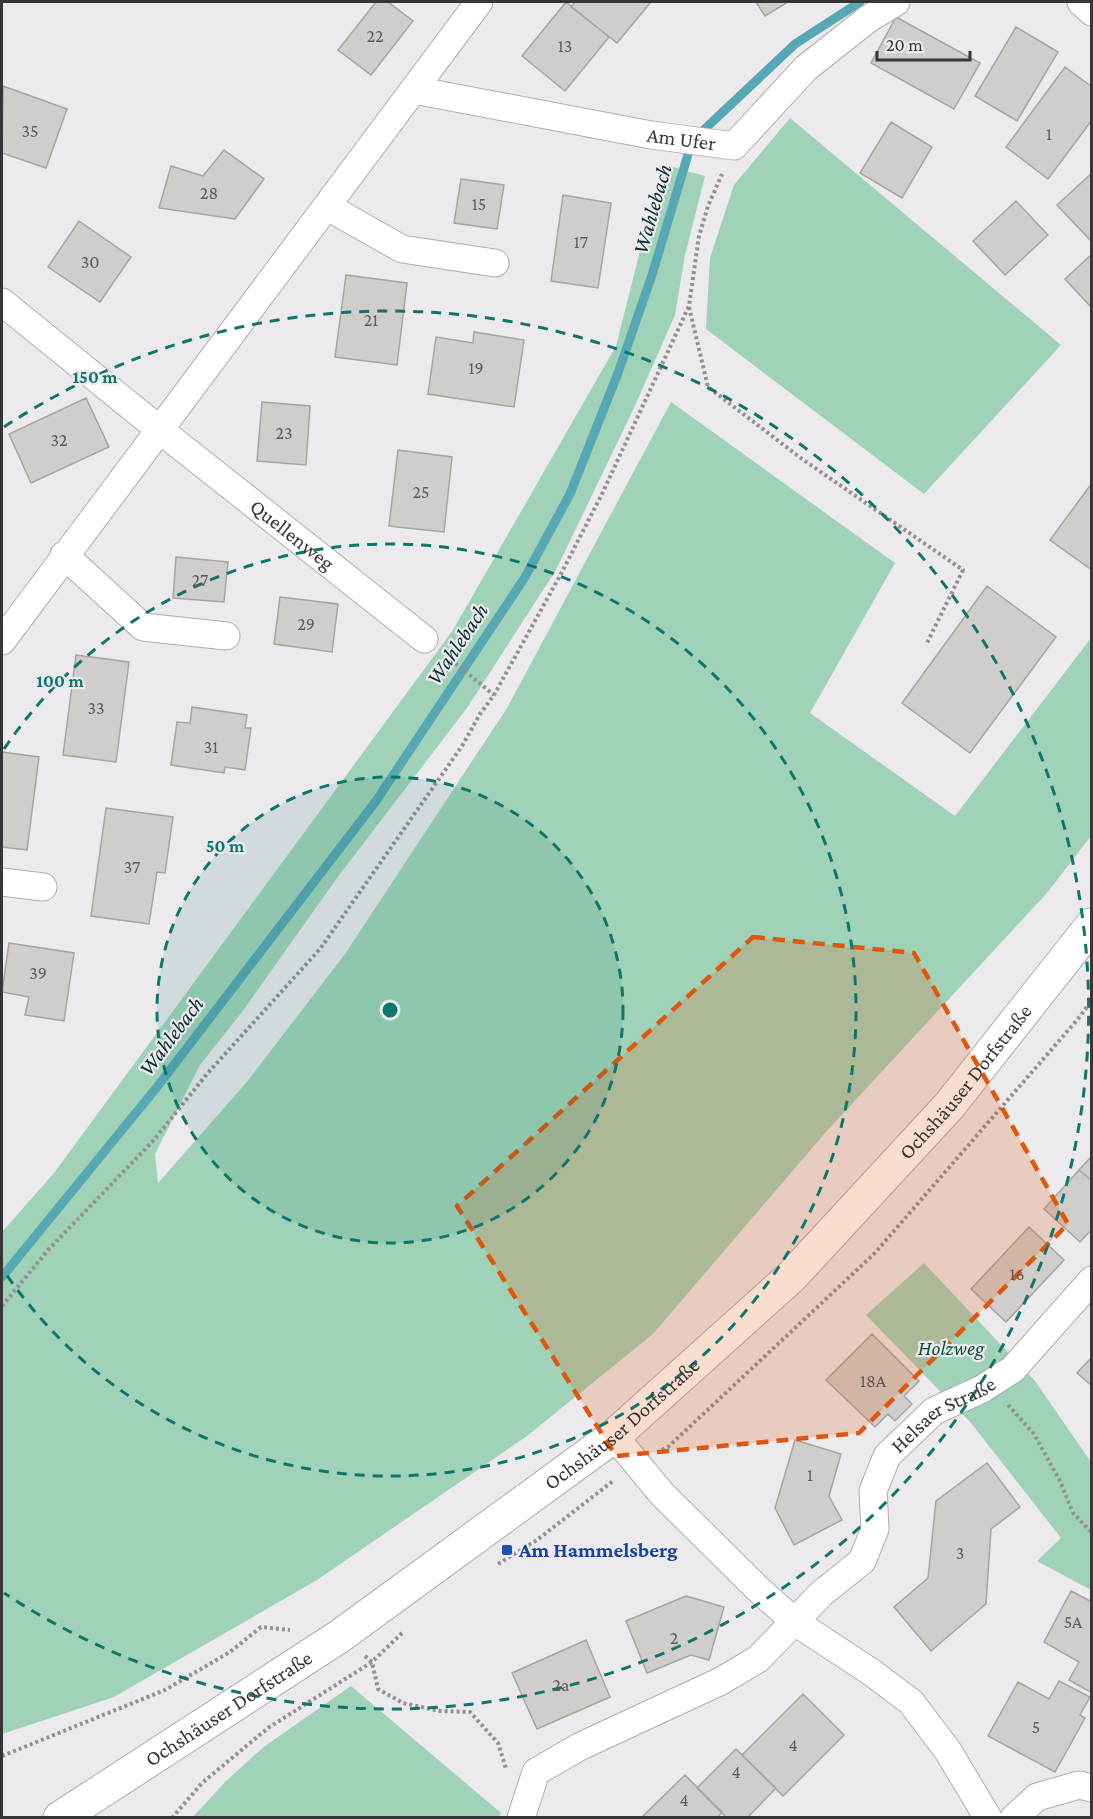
<svg xmlns="http://www.w3.org/2000/svg" width="1093" height="1819" font-family="'Crimson Pro',serif">
<style>
.green{fill:#a0d2b8}
.lines{fill:none;stroke-linecap:round;stroke-linejoin:round}
.stream{stroke:#58a7b4;stroke-width:9}
.building{fill:#d0cdca;stroke:#a7a4a1;stroke-width:1.5}
.minor-casing{stroke:#afadb0;stroke-width:29}
.secondary-casing{stroke:#afadb0;stroke-width:35}
.path{stroke:#939194;stroke-width:4;stroke-dasharray:3 3;stroke-linecap:butt}
.minor{stroke:#fff;stroke-width:27}
.secondary{stroke:#fff;stroke-width:33}
.marked{fill:#df570e;fill-opacity:0.2;stroke:#df570e;stroke-width:4.5;stroke-dasharray:12 8;stroke-linejoin:round}
.ring{fill:none;stroke:#0f766e;stroke-width:3;stroke-dasharray:10 8}
.transit-dot{fill:#1a4fb4;stroke:#eceaed;stroke-width:2}
.labels{text-anchor:middle;dominant-baseline:central;stroke-width:4.5;stroke-linejoin:round;paint-order:stroke}
.number-label{font-size:18px;fill:#5c5b5c}
.street-label{font-size:21px;fill:#363537;stroke:#eceaed}
.park-label{font-size:21px;font-style:italic;fill:#04573a;stroke:#eceaed}
.transit-label{font-size:21px;font-weight:bold;fill:#164399;stroke:#eceaed;text-anchor:start}
.water-label{font-size:22px;font-style:italic;fill:#062f35;stroke:#eceaed}
.centre{fill:#0f766e;stroke:#eceaed;stroke-width:3}
.ring-label{font-size:18px;text-anchor:middle;font-weight:bold;fill:#0f766e;stroke:#eceaed;stroke-width:4.5;stroke-linejoin:round;paint-order:stroke}
</style>
<rect width="100%" height="100%" fill="#eceaed"/>
<path class="green" d="M790,118L1061,345L924,494L706,329L710,258L734,185Z
M662,164L705,176L685,255L675,315L634,408L556,570L467,708L337,878L242,1012L200,1065L155,1154L158,1183L246,1083L345,954L507,708L671,402L895,563L810,713L955,816L1091,638V836L1047,893L825,1133L653,1334L527,1436L317,1580L114,1697L2,1734V1232L54,1173L453,630L616,346Z
M924,1263L1035,1381L1091,1462V1590L1037,1561L1061,1538L971,1423L866,1315Z
M351,1686L501,1813L499,1817H193L226,1781L265,1746Z"/>
<g class="lines">
<path class="stream" d="M2,1277L157,1087L376,801L525,577L570,494L618,373L652,275L692,141L795,44L860,2"/>
</g>
<path class="building" d="M376,2H388L413,21L371,75L338,50Z
M566,2L609,37L565,91L522,56Z
M575,2H651L617,43L571,7Z
M756,2H788L765,16Z
M896,17L980,63L954,109L871,63Z
M1016,27L1058,52L1017,121L975,96Z
M1065,67L1092,87V120L1048,179L1006,147Z
M3,86L67,109L46,168L2,153Z
M891,122L932,147L902,198L860,173Z
M224,150L264,179L235,219L159,208L171,166L203,176Z
M1092,173V242L1057,205Z
M461,179L504,185L497,229L454,223Z
M563,195L611,203L598,288L551,281Z
M1016,201L1048,235L1005,275L973,241Z
M79,221L131,257L100,302L48,267Z
M1092,254V308L1065,279Z
M346,275L407,283L397,365L335,357Z
M474,332L524,340L514,407L428,394L436,337L473,343Z
M86,398L109,447L31,483L9,434Z
M262,402L310,406L306,465L257,461Z
M398,450L452,457L444,532L389,526Z
M1092,483V570L1050,540Z
M176,557L228,562L224,602L173,598Z
M987,586L1056,637L970,753L902,703Z
M280,597L338,604L332,652L274,644Z
M76,655L129,662L116,762L63,755Z
M192,707L247,715L245,728H251L245,770L225,767L224,773L171,765L177,722L190,723Z
M2,752L39,757L27,850L2,847Z
M106,808L173,817L165,873L157,872L149,924L91,916Z
M9,943L74,953L64,1021L25,1015L29,997L2,992Z
M1092,1156V1181L1079,1170Z
M1079,1170L1092,1181V1229L1080,1242L1044,1209Z
M1029,1227L1064,1260L1006,1322L971,1289Z
M872,1334L919,1381L904,1396L912,1404L895,1421L888,1414L875,1427L826,1380Z
M1092,1357V1386L1077,1373Z
M795,1440L841,1454L829,1496L842,1520L794,1545L775,1508Z
M987,1463L1020,1507L991,1529L986,1604L931,1651L894,1607L928,1578L936,1501Z
M1071,1591L1092,1602V1693L1069,1680L1079,1662L1044,1642Z
M686,1596L724,1607L709,1660L691,1655L647,1673L626,1621Z
M586,1640L610,1697L537,1729L512,1673Z
M1059,1681L1090,1697L1080,1715L1085,1718L1055,1772L988,1736L1018,1682L1049,1699Z
M803,1694L844,1735L783,1796L742,1755Z
M736,1749L776,1788L747,1818H727L697,1788Z
M685,1775L722,1812L717,1818H641Z"/>
<g class="lines">
<defs>
<g id="minor">
<path d="M1081,2L1092,12"/>
<path id="s1" d="M414,90L651,135L734,146L806,68L868,19L896,2"/>
<path d="M328,207L402,249L495,263"/>
<path id="s2" d="M2,302L160,430L424,639"/>
<path d="M64,555L143,627L226,636"/>
<path d="M2,641L479,2"/>
<path d="M2,882L43,887"/>
<path d="M614,1436L662,1494L757,1588L795,1622L871,1672L911,1702L948,1751L988,1818"/>
<path id="s3" d="M521,1818L536,1772L579,1747L721,1681L758,1659L822,1593L862,1561L875,1529L873,1491L887,1456L934,1411L982,1389L1013,1369L1092,1280"/>
<path d="M1014,1818L1037,1797L1079,1785L1092,1788"/>
</g>
<g id="secondary">
<path id="s4" d="M60,1818L340,1636L614,1436L791,1277L949,1106L1092,925"/>
</g>
</defs>
<use href="#minor" class="minor-casing"/>
<use href="#secondary" class="secondary-casing"/>
<path class="path" d="M689,307L708,387L802,459L963,570L926,645
M446,656L494,695
M2,1306L48,1250L153,1141L207,1074L320,949L462,746L480,714L494,695L562,572L602,494L689,306L699,236L708,206L722,174
M1008,1405L1034,1434L1060,1481L1073,1513L1092,1533
M662,1450L668,1447L874,1254L1078,1019L1092,1000
M498,1564L537,1540L613,1481
M365,1656L372,1662L378,1689L403,1703L440,1711L470,1712L498,1743L506,1769
M2,1756L165,1690L230,1652L261,1627L290,1630
M172,1818L202,1783L268,1728L372,1662L402,1633"/>
<use href="#minor" class="minor"/>
<use href="#secondary" class="secondary"/>
</g>
<path class="marked" d="M753,937L914,953L1068,1224L859,1433L616,1456L457,1206Z"/>
<circle cx="390" cy="1010" r="233" fill="#0f766e" fill-opacity=".12"/>
<g class="ring">
<circle cx="390" cy="1010" r="233"/>
<path d="M4 749A466 466 0 1 1 4 1271"/>
<path d="M4 427A699 699 0 1 1 4 1593"/>
</g>
<rect class="transit-dot" x="501" y="1544" width="12" height="12" rx="3"/>
<g class="labels">
<g class="number-label">
<text x="375" y="36">22</text>
<text x="565" y="46">13</text>
<text x="30" y="131">35</text>
<text x="1049" y="134">1</text>
<text x="209" y="193">28</text>
<text x="479" y="204">15</text>
<text x="581" y="242">17</text>
<text x="90" y="262">30</text>
<text x="371" y="320">21</text>
<text x="476" y="368">19</text>
<text x="284" y="433">23</text>
<text x="59" y="440">32</text>
<text x="421" y="492">25</text>
<text x="200" y="580">27</text>
<text x="306" y="624">29</text>
<text x="96" y="708">33</text>
<text x="211" y="747">31</text>
<text x="132" y="867">37</text>
<text x="38" y="973">39</text>
<text x="1017" y="1274">16</text>
<text x="873" y="1381">18A</text>
<text x="810" y="1475">1</text>
<text x="960" y="1553">3</text>
<text x="1073" y="1622">5A</text>
<text x="674" y="1638">2</text>
<text x="561" y="1685">2a</text>
<text x="1036" y="1727">5</text>
<text x="793" y="1745">4</text>
<text x="736" y="1772">4</text>
<text x="684" y="1800">4</text>
</g>
<g class="street-label">
<text stroke="none"><textPath href="#s1" startOffset="272">Am Ufer</textPath></text>
<text stroke="none"><textPath href="#s2" startOffset="372">Quellenweg</textPath></text>
<text stroke="none"><textPath href="#s4" startOffset="1173">Ochshäuser Dorfstraße</textPath></text>
<text stroke="none"><textPath href="#s3" startOffset="622">Helsaer Straße</textPath></text>
<text stroke="none"><textPath href="#s4" startOffset="687">Ochshäuser Dorfstraße</textPath></text>
<text stroke="none"><textPath href="#s4" startOffset="201">Ochshäuser Dorfstraße</textPath></text>
</g>
<g class="park-label">
<text x="951" y="1348">Holzweg</text>
</g>
<g class="transit-label">
<text x="519" y="1550">Am Hammelsberg</text>
</g>
<g class="water-label">
<text transform="translate(652 209) rotate(-74)">Wahlebach</text>
<text transform="translate(457 644) rotate(-56)">Wahlebach</text>
<text transform="translate(171 1036) rotate(-53)">Wahlebach</text>
</g>
</g>
<circle cx="390" cy="1010" r="9" class="centre"/>
<g class="ring-label">
<text x="95" y="383">150 m</text>
<text x="60" y="687">100 m</text>
<text x="225" y="852">50 m</text>
</g>
<rect width="1093" height="1819" fill="none" stroke="#363537" stroke-width="6"/>
<path d="M877 51v9h93v-9" fill="none" stroke="#363537" stroke-width="3"/>
<text x="886" y="51" font-size="18" fill="#363537" stroke="#eceaed" stroke-width="4.5" paint-order="stroke">20 m</text>
</svg>
